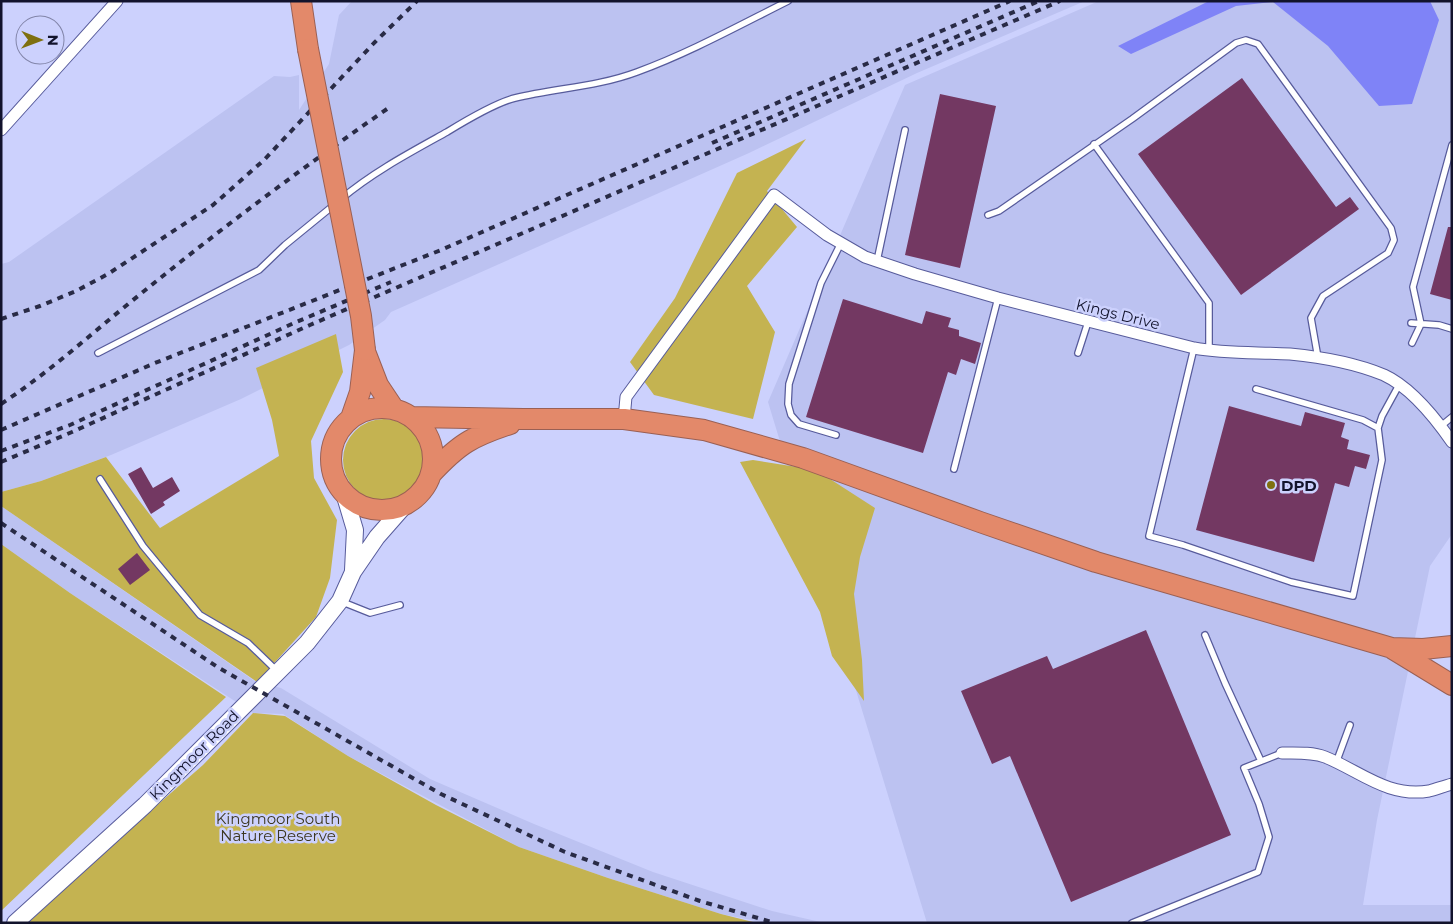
<svg xmlns="http://www.w3.org/2000/svg" width="1453" height="924" font-family="Montserrat,sans-serif">
<style>
.built{fill:#bcc2f1}
.green{fill:#c4b351}
.water{fill:#7f83f7}
.building{fill:#733862}
.lines{fill:none;stroke-linecap:round;stroke-linejoin:round}
.lane-casing{stroke:#575b9b;stroke-width:8}
.street-casing{stroke:#575b9b;stroke-width:13}
.secondary-casing{stroke:#575b9b;stroke-width:18}
.highway-casing{stroke:#9a6054;stroke-width:22}
.lane{stroke:#fff;stroke-width:5.5}
.street{stroke:#fff;stroke-width:11}
.secondary{stroke:#fff;stroke-width:16}
.highway{stroke:#e3896a;stroke-width:20}
.rail{stroke:#292b46;stroke-width:4;stroke-dasharray:6 6;stroke-linecap:butt}
.highway-bridge-casing{stroke:#9a6054;stroke-width:22;stroke-linecap:butt}
.highway-bridge{stroke:#e3896a;stroke-width:20}
.poi-dot{fill:#7f700f;stroke:#ccd1fd;stroke-width:2}
.labels{text-anchor:middle;dominant-baseline:central;stroke-width:5;stroke-linejoin:round;paint-order:stroke}
.street-label{font-size:15px;fill:#12132c;stroke:#ccd1fd}
.poi-label{font-size:15px;font-weight:bold;fill:#12132c;stroke:#ccd1fd;text-anchor:start}
.park-label{font-size:15px;fill:#3c371f;stroke:#ccd1fd}
</style>
<rect width="100%" height="100%" fill="#ccd1fd"/>
<path class="built" d="M352,1H1085L917,73L749,153L391,312L385,320L349,345L241,399L111,455L41,481L1,492V264L9,262L274,76L290,77L299,75V110L329,64L339,15Z
M1099,1H1452V534L1430,566L1377,820L1363,905H1452V923H927L768,402L905,85Z
M1,506L256,682L281,688L430,779L534,824L653,872L772,911L825,923H767L721,914L608,878L519,847L348,756L283,714L253,713L70,593L1,544Z"/>
<path class="green" d="M806,139L767,191L797,227L747,286L775,332L753,419L654,395L630,362L675,298L737,173Z
M336,334L343,372L311,441L314,478L337,520L330,578L316,617L257,682L1,506V492L41,481L106,457L160,528L279,456L272,420L256,368Z
M343 460a41 41 0 1 1 82 0a41 41 0 1 1-82 0Z
M753,460L816,470L875,508L860,557L854,594L862,660L864,701L832,656L820,612L740,462Z
M1,544L70,593L226,697L1,911Z
M253,713L285,716L348,756L436,805L519,847L608,878L721,914L757,923H22L203,765Z"/>
<path class="water" d="M1209,1H1430L1439,20L1412,104L1379,106L1328,46L1273,2L1236,6L1131,54L1118,46Z"/>
<path class="building" d="M1242,78L1336,207L1350,197L1359,209L1241,295L1138,154Z
M940,94L996,106L960,268L905,255Z
M1448,227H1452V300L1430,294Z
M843,299L922,324L926,311L951,318L948,327L959,330V336L981,343L975,364L961,359L956,375L948,372L923,453L806,417Z
M1229,406L1301,426L1305,412L1345,423L1341,437L1349,440L1347,449L1370,455L1366,469L1355,466L1349,487L1335,483L1314,562L1196,530Z
M141,467L153,488L172,477L180,491L163,502L165,505L151,514L128,474Z
M137,553L150,570L130,585L118,569Z
M1146,630L1231,835L1071,902L1010,756L992,764L961,691L1047,656L1053,669Z"/>
<g class="lines">
<defs>
<path id="lane" d="M1094,144L1209,303V350
M341,199C373,172 411,152 447,132C465,121 495,103 515,98C555,88 597,87 637,72C689,53 738,26 788,1
M988,215L999,211L1132,119L1236,43L1246,40L1258,44L1391,228L1394,240L1388,253L1323,296L1311,318L1318,358
M877,261L905,130
M1411,323L1439,325L1452,329
M1412,343L1421,324L1413,287L1452,145
M1194,348L1149,536L1183,545L1291,582L1353,596L1382,460L1378,428L1382,416L1399,385
M98,353L259,270L285,245L334,205
M1078,353L1088,322
M1256,389L1363,420L1378,428
M1441,426L1452,417
M836,435L799,424L791,415L788,404L789,384L821,283L841,243
M954,469L998,298
M100,479L143,546L200,615L248,643L276,670
M340,601L370,613L400,605
M1205,635L1225,683L1261,761
M1336,763L1350,725
M1132,923L1258,872L1269,837L1259,804L1244,768L1282,753"/>
<path id="street" d="M1,130L117,1
M624,419L626,397L774,195L827,235L865,257L915,274L998,298L1194,348C1226,354 1258,352 1290,354C1321,357 1355,363 1384,375C1410,387 1436,419 1452,442
M1282,753C1296,753 1312,752 1325,757C1360,771 1388,798 1429,791C1437,789 1444,786 1452,784"/>
<path id="secondary" d="M344,493L355,530L353,570
M15,923L145,805L307,643L340,601L353,572L377,537L406,504"/>
<path id="highway" d="M301,1L308,49
M366,354L378,385L394,409
M331 459a51 51 0 1 1 102 0a51 51 0 1 1-102 0Z
M411,417L524,419H624L704,430L803,458L980,522L1096,562L1392,648L1423,649L1452,646
M351,418L360,392L365,350
M431,474C459,444 471,437 510,424
M1393,649L1452,685"/>
</defs>
<use href="#lane" class="lane-casing"/>
<use href="#street" class="street-casing"/>
<use href="#secondary" class="secondary-casing"/>
<use href="#highway" class="highway-casing"/>
<use href="#lane" class="lane"/>
<use href="#street" class="street"/>
<use href="#secondary" class="secondary"/>
<use href="#highway" class="highway"/>
<path class="rail" d="M712,143L1039,1
M1,319L40,306L76,291L108,274L213,205L264,160L374,43L417,1
M1,404C51,371 92,333 138,296C219,230 302,168 387,109
M1,430L155,363L441,250L1010,1
M1,451L70,425L294,323L391,282
M1,462L72,432L310,325L1060,1
M1,523L219,668L441,794L565,852L700,901L775,923"/>
<defs>
<path id="highway-bridge" d="M308,49L361,316L365,350"/>
</defs>
<use href="#highway-bridge" class="highway-bridge-casing"/>
<use href="#highway-bridge" class="highway-bridge"/>
</g>
<circle class="poi-dot" cx="1271" cy="485" r="5"/>
<g class="labels">
<g class="street-label">
<text transform="translate(1118 314) rotate(14)">Kings Drive</text>
<text transform="translate(194 755) rotate(-45)">Kingmoor Road</text>
</g>
<g class="poi-label">
<text x="1281" y="485">DPD</text>
</g>
<g class="park-label">
<text x="278" y="818">Kingmoor South<tspan x="278" dy="17">Nature Reserve</tspan></text>
</g>
</g>
<rect width="1453" height="924" fill="none" stroke="#12132c" stroke-width="5"/>
<g transform="translate(40 40) rotate(91)"><circle r="24" fill="#ccd1fd" stroke="#8285a9"/>
<path d="M0-4L9 19L0 12L-9 19Z" fill="#7f700f"/>
<text y="-8" font-size="14" font-weight="bold" text-anchor="middle" fill="#12132c">N</text>
</g>
</svg>
